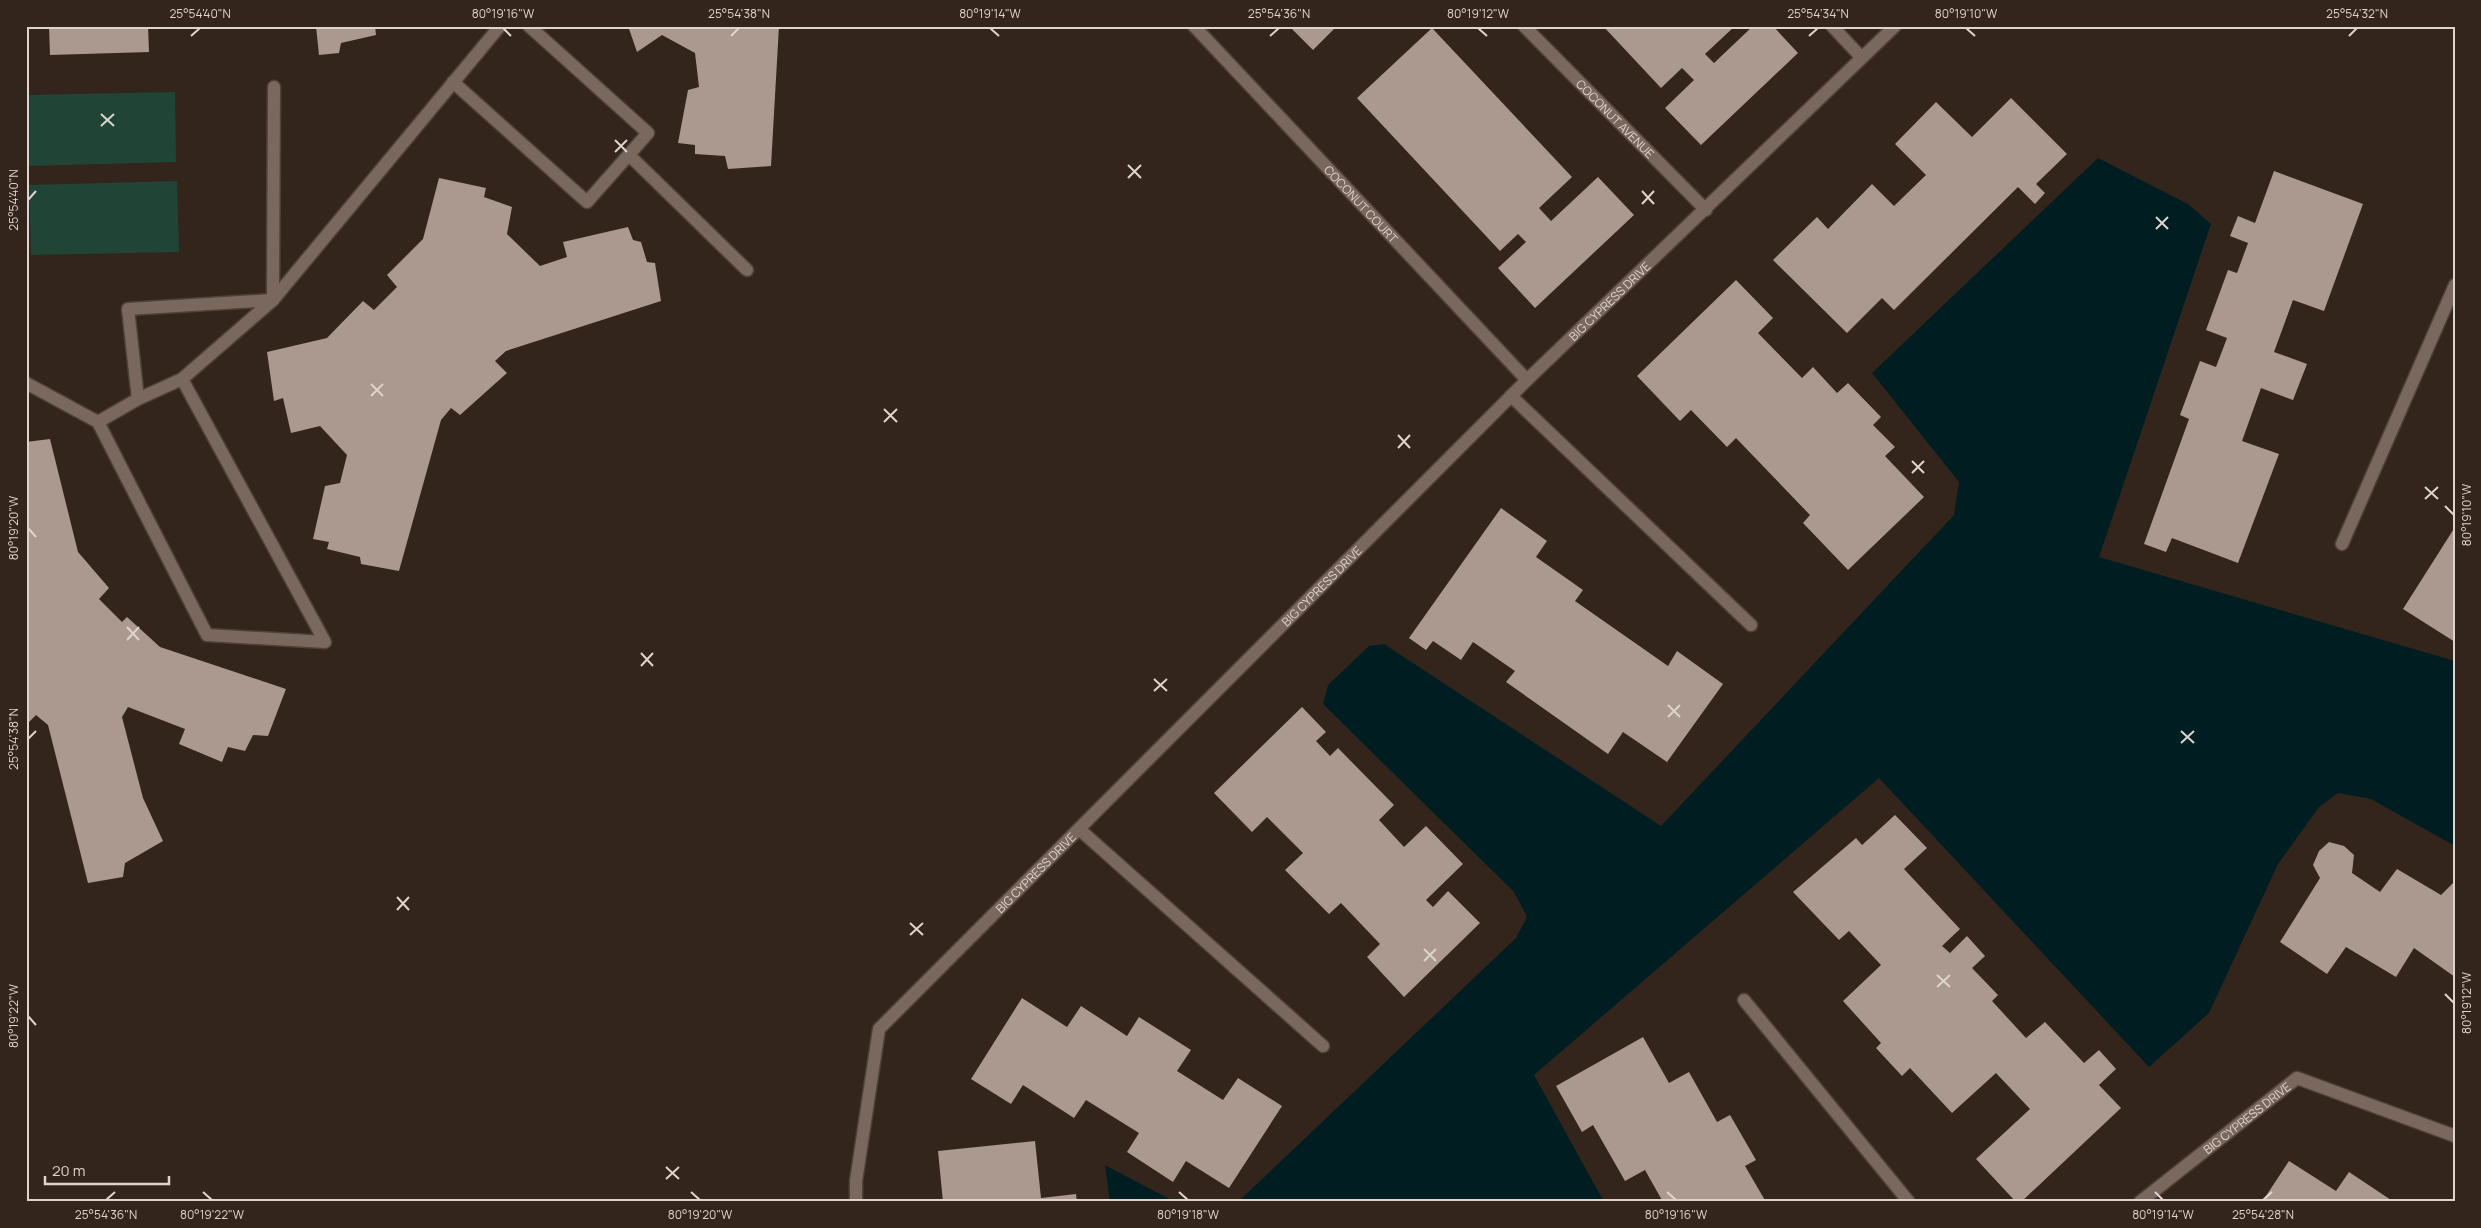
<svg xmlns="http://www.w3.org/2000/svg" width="2481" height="1228" font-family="Manrope,sans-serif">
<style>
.green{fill:#204435}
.water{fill:#001e22}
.building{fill:#ab988e}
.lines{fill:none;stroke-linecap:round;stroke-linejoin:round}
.minor-casing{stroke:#4e413a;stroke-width:15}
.minor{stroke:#7a685e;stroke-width:12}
.ticks{fill:none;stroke:#ded4ce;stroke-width:2}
.labels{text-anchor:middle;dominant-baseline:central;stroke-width:5;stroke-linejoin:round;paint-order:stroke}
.street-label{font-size:12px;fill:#ded4ce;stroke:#34251c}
.neatline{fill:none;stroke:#ded4ce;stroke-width:2}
.ticks-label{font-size:12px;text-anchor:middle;fill:#ded4ce}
</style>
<rect width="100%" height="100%" fill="#34251c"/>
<path class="green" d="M175,92L176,162L28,166L27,95Z
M177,181L179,252L31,255L29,185Z"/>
<path class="water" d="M2098,158L2188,204L2211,224L2099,557L2455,661V846L2371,799L2338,793L2319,807L2278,864L2209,1013L2149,1067L1879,778L1534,1075L1604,1202H1238L1516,938L1527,917L1514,892L1323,704L1328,685L1369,646L1384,644L1661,826L1954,515L1959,482L1872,373Z
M1105,1165L1175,1202H1110Z"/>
<path class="building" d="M49,26H148L149,52L50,55Z
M316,26H375L376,35L341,43L339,53L319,55Z
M628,26H779L771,166L728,169L725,156L695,154V145L678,143L688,90L699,87L695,53L662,35L637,52Z
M1289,26H1337L1313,50Z
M1603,26H1735L1705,54L1714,63L1753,26H1773L1798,53L1701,145L1665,108L1694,80L1682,68L1661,88Z
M1432,28L1572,177L1539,208L1551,221L1598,177L1634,215L1535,308L1498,268L1526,242L1518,234L1500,251L1357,98Z
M2011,98L2067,154L2036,184L2045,193L2035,204L2018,187L1894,310L1882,298L1847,333L1773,260L1817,217L1828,229L1872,184L1894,206L1926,175L1895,144L1936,102L1972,137Z
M2274,171L2363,204L2324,311L2293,300L2274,352L2307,364L2293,400L2261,388L2242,441L2279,454L2238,563L2172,538L2166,552L2144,544L2189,419L2180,415L2200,361L2216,367L2227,338L2206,330L2228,270L2237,273L2248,243L2230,236L2238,216L2255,223Z
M439,178L486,188L484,197L512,207L507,234L540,266L567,257L563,242L628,227L633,240L641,242L647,262L655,263L661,301L506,351L495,361L507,373L460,415L451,408L441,420L399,571L361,564L360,557L327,549L329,542L313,539L325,486L340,483L347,455L320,426L291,433L283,398L274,401L267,352L327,338L363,301L374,310L397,287L387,275L423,239Z
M1736,280L1773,318L1758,333L1802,378L1813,367L1837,393L1848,383L1881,417L1873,425L1895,447L1885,456L1924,497L1848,570L1803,523L1810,515L1736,438L1727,447L1691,410L1680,421L1637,376Z
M50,439L78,552L109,588L99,599L122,622L127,617L160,647L286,689L268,736L253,735L245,751L228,747L222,762L179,744L185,729L128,707L122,717L143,798L163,841L125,863L123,877L88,883L48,725L36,715L28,723L26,720V442Z
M1501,508L1547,541L1536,557L1583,590L1575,601L1668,666L1677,651L1723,684L1667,762L1623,732L1608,754L1506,682L1515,671L1473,642L1461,660L1433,641L1426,650L1409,638Z
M2455,527V642L2403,609Z
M1302,707L1326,732L1316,741L1330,756L1338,748L1394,805L1379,820L1404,847L1426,826L1463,864L1426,900L1433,907L1448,891L1480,923L1404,997L1367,957L1380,944L1341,903L1329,914L1285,870L1303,853L1267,817L1252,832L1214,793Z
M1895,815L1927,848L1904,869L1960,929L1942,946L1950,953L1967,936L1985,956L1972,968L1998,995L1992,1001L2026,1038L2045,1022L2084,1063L2099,1050L2116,1069L2099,1085L2121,1108L2021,1202H2016L1976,1159L2030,1109L1996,1073L1952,1113L1910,1068L1902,1076L1876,1048L1881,1043L1843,1001L1881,965L1849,931L1839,940L1793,892L1856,838L1862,845Z
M2329,842L2344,846L2354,855L2352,873L2380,892L2397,869L2441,895L2455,881V977L2414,948L2396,977L2346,947L2327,974L2280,942L2320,878L2313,865L2319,851Z
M1022,998L1067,1027L1081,1006L1127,1036L1139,1017L1191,1050L1177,1071L1223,1100L1238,1078L1282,1106L1229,1188L1186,1161L1173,1182L1127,1152L1139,1133L1086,1100L1074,1118L1023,1085L1011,1104L971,1079Z
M1643,1037L1669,1083L1689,1072L1717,1122L1730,1115L1756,1160L1745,1166L1766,1202H1663L1645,1170L1625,1181L1593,1125L1582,1132L1556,1086Z
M1035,1141L1041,1198L1076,1194L1077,1202H943L938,1151Z
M2289,1161L2336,1191L2349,1172L2394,1202H2262Z"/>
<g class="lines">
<defs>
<g id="minor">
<path id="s1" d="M1194,26L1527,380"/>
<path id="s2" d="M1524,26L1706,210"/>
<path d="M1832,26L1861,57"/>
<path d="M453,82L587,202L648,133L529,26"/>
<path d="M629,155L747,270"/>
<path d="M182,379L325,642L207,635L98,422L138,399Z"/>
<path d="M182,379L273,300L274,87"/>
<path d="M26,383L98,422"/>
<path d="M1511,396L1751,625"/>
<path d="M138,399L128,309L273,300L500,26"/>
<path d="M2342,544L2455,285"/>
<path d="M1079,829L1323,1046"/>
<path d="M1744,1000L1909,1202"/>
<path id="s3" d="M856,1202V1181L879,1029L1527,380L1895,26"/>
<path id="s4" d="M2140,1202L2297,1078L2455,1136"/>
</g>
</defs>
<use href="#minor" class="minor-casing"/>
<use href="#minor" class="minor"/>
</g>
<path class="ticks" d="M503,28L511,36M990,28L999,36M1478,28L1487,36M1966,28L1975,36M191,36L200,28M731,36L739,28M1270,36L1279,28M1809,36L1818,28M2349,36L2357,28M101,114L114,126M101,126L114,114M615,140L627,152M615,152L627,140M1128,165L1141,178M1128,178L1141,165M1642,191L1654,204M28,200L36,191M1642,204L1654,191M2156,217L2168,229M2156,229L2168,217M371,384L383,396M371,396L383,384M884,409L897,422M884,422L897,409M1398,435L1410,448M1398,448L1410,435M1912,461L1924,473M1912,473L1924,461M2425,487L2438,499M2425,499L2438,487M2445,506L2454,515M28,528L36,537M127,627L139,640M127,640L139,627M641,653L653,666M641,666L653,653M1154,679L1167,691M1154,691L1167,679M1668,705L1680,717M1668,717L1680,705M2181,731L2194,743M28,739L36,731M2181,743L2194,731M397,897L409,910M397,910L409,897M910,923L923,935M910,935L923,923M1424,949L1436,961M1424,961L1436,949M1937,975L1950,987M1937,987L1950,975M2445,994L2454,1003M28,1016L36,1025M666,1167L679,1179M666,1179L679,1167M203,1192L212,1200M691,1192L700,1200M1179,1192L1188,1200M1667,1192L1676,1200M2155,1192L2163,1200M106,1200L115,1192M2263,1200L2272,1192"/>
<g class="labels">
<g class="street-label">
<text stroke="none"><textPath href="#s2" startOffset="130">COCONUT AVENUE</textPath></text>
<text stroke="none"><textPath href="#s1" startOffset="244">COCONUT COURT</textPath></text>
<text stroke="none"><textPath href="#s3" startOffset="1206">BIG CYPRESS DRIVE</textPath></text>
<text stroke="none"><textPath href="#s3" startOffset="801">BIG CYPRESS DRIVE</textPath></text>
<text stroke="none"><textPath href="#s3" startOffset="396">BIG CYPRESS DRIVE</textPath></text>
<text stroke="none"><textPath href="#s4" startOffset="136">BIG CYPRESS DRIVE</textPath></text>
</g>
</g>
<rect width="2481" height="1228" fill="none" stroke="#34251c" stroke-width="55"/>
<path d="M45 1176v8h124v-8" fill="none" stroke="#ded4ce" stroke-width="2.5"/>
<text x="52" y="1176" font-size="15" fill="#ded4ce" stroke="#34251c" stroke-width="4" paint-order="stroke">20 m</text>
<rect x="28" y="28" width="2426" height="1172" class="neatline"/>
<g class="ticks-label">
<text x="200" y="18">25°54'40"N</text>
<text x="503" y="18">80°19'16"W</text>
<text x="739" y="18">25°54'38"N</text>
<text x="990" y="18">80°19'14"W</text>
<text x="1279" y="18">25°54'36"N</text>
<text x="1478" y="18">80°19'12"W</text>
<text x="1818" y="18">25°54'34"N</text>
<text x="1966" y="18">80°19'10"W</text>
<text x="2357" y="18">25°54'32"N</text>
<text transform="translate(14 200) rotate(-90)" y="4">25°54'40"N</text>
<text transform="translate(2467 515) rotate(-90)" y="4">80°19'10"W</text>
<text transform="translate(14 528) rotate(-90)" y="4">80°19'20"W</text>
<text transform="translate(14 739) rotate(-90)" y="4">25°54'38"N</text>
<text transform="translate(2467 1003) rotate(-90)" y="4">80°19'12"W</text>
<text transform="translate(14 1016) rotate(-90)" y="4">80°19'22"W</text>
<text x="106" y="1219">25°54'36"N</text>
<text x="212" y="1219">80°19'22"W</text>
<text x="700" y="1219">80°19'20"W</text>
<text x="1188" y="1219">80°19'18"W</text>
<text x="1676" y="1219">80°19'16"W</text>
<text x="2163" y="1219">80°19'14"W</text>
<text x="2263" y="1219">25°54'28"N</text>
</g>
</svg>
